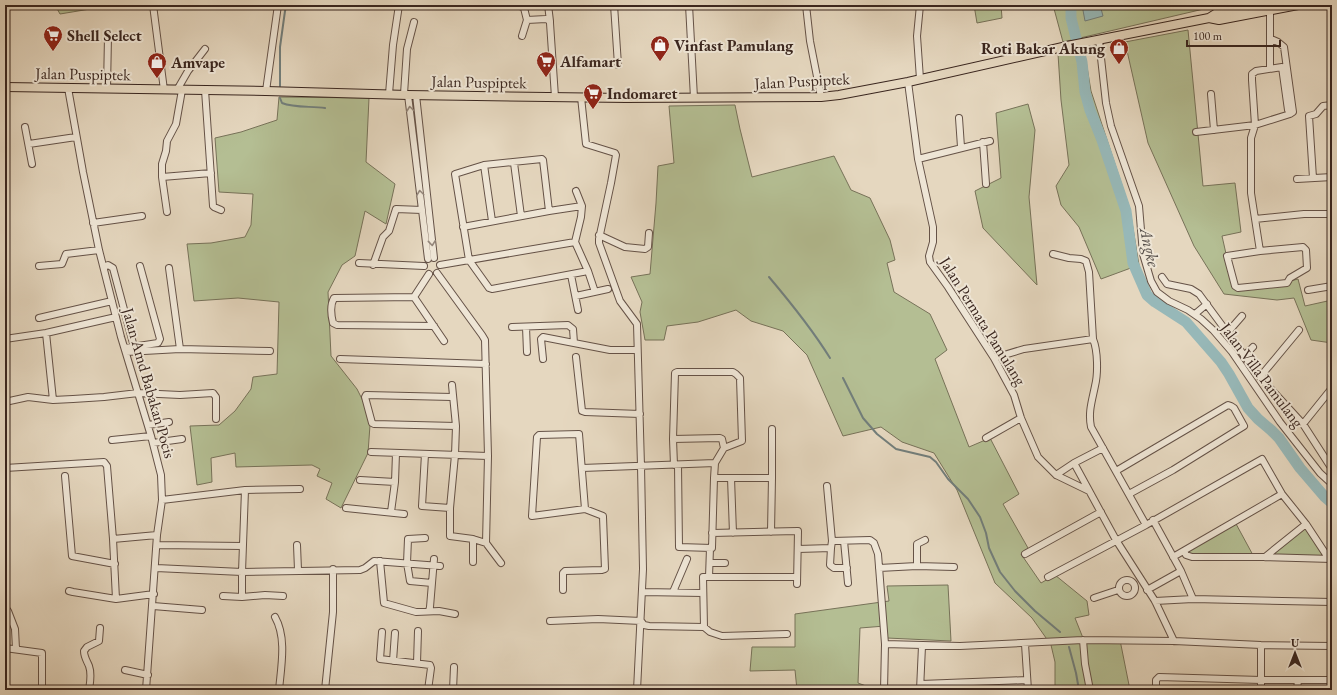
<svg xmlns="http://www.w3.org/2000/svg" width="1337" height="695" font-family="'EB Garamond',serif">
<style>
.green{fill:#b4be93;stroke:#777259}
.water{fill:#97b8b8;stroke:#727e7b}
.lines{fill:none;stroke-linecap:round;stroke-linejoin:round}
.stream{stroke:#727e7b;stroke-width:2}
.river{stroke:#97b8b8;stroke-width:11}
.minor-casing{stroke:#655247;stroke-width:8}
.major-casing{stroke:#3a261f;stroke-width:10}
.minor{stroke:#eee5d5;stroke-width:6}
.major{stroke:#e5d7bf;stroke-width:8}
.oneway{stroke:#94867a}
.labels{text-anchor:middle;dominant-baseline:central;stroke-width:4;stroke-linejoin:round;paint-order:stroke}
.poi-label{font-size:16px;font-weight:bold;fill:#3a261f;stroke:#eee5d5;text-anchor:start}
.street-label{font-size:16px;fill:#3a261f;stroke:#eee5d5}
.water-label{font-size:17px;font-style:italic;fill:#514a45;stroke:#eee5d5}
</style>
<rect width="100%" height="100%" fill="#e5d7bf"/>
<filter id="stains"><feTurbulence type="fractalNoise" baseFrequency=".005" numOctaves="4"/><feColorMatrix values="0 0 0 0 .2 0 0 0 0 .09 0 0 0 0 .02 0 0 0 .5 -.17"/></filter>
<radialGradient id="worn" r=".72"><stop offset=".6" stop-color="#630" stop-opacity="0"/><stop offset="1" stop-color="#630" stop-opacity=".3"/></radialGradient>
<path class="green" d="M55,5H114L60,14Z
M974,5H1001L1002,18L977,23Z
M1053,5H1208V8L1063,42Z
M1188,30L1203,186L1235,183L1241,232L1222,236L1234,289L1275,285L1298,279L1305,306L1332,300V343L1311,340L1294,298L1277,300L1224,294L1194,246L1148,143L1125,42Z
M1084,49L1091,91L1130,210L1139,265L1101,279L1079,227L1061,205L1056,186L1069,165L1061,100L1058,54Z
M279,97L369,98L366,162L395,184L386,224L365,211L355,256L342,265L328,292L331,356L357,389L366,407L370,425L368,453L341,508L326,499L332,483L317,476L320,469L312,465L236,467L235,453L211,458L212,482L197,485L190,426L219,425L235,411L251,389L253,377L277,374L279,302L238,298L194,301L187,244L211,243L245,237L251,225L253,194L219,192L215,138L241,132L277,120Z
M1028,104L1035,130L1029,197L1037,285L983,228L975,191L1001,178L996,113Z
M735,105L740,129L752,177L834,156L851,190L870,198L890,240L895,260L887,263L894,292L930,314L947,350L935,359L969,447L990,438L1019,494L1003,504L1028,548L1021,554L1041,583L1055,575L1087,601L1089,615L1075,618L1083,638L1120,640L1130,690H1055V662L1051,645L1032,618L995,583L957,490L934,453L902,442L881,427L843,436L807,355L783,331L751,321L736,310L698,322L667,326L664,340H645L640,312L642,302L631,277L650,274L656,203L658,166L674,163L669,106Z
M1235,522L1254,557H1192L1184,551Z
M1306,524L1329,559L1265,557Z
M948,585L951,641L887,638L885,626L860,628L858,683L874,689V690H797L795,670L750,671L752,647H795V614L889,601L887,586Z"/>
<path class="water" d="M1082,5H1100L1103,16L1085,21Z"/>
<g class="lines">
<path class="stream" d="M280,86V47L285,11L287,5
M280,98L282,103C294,108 311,106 325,108
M769,277C791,303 812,329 830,358
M843,378L863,418L877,434L896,449L930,457L936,462L948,479L968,499L980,517L986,533L989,548L1000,572L1015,591L1035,611L1060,632
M1069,647L1076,673L1079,690"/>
<path class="river" d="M1071,5V18L1082,62L1085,92L1090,110L1102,140L1126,211L1133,263L1147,295L1155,302L1186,322L1221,362L1229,374L1248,408L1258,419L1271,430L1279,438L1300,468L1324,496L1332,503"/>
<defs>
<path id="minor" d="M153,5L164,90
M516,5L520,6L524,8L527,20L522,36
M548,5L550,21
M614,5L618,65
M689,5L694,98
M806,5L810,41L821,97
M1270,11V68
M527,20L546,19L550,21V23L555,97
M1099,40L1106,103L1111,126L1139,206L1143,254L1151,281L1157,292L1169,301L1188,310L1201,319L1213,330L1232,352L1280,422L1320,473L1332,484
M920,79L917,36L920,5
M908,82L918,159L933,227V242L929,256L930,262L948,287L994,358L1014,395L1021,418L1038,457L1056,475L1089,491
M68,88L83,172L99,250L121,337L151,436L161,475L162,500L157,535L146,690
M107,88L108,36
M177,90L188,71L205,49
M205,90L213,206L214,207L221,210
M266,91L278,5
M389,94L393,45L399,5
M404,94L407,49L414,22
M1211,94L1214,130
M408,95L428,259
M416,95L434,258
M581,97L586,144L615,153L616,155L611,183L599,239V243L620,301L637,324L641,466L643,569L637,690
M959,118L961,147
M25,127L32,164
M1196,132L1255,125L1290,114L1293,112L1284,47L1278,42L1271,39
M983,142L986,184
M29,144L76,137
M918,159L990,141
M514,163L521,216
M484,165L492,221
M162,177L211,173
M1313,178L1309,116L1316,114L1323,106L1332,105
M1297,179L1332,177
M576,191L582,206L581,217L575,242L588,271L595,292
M549,211L543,160L542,159L484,165L455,174L469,260L489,288L492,289L588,271
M167,212L162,177V164L166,151L167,141L176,124L182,90
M1255,219L1304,214H1331
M93,223L142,216
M463,227L549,211L582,206
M599,235L625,247L645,249L648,247L649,233
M1303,247L1306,250L1307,268L1290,278L1287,283L1238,288L1235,286L1227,256L1260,251Z
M1260,251L1251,193V138L1255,125L1252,80V74L1256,71L1282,67L1288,110
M1053,254L1069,258L1081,259L1086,261L1089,272L1093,339
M359,263L424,266
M373,265L383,237L389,231L396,209L422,210
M440,265L575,242
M39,266L62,264L66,254L99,250
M104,267L108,265L113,268L134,347
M169,268L180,349
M437,273L482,335L485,340L488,456L486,543
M429,274L414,297L444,341
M571,275L578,310
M1162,277L1167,284L1191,289L1199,294L1260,377L1303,424L1332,469
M1308,290L1332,286
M576,296L608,289
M414,297L334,298C330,305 331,315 333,323L337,325L434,326
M1195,314L1207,304
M39,318L112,301
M512,327L568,325L573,329L574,343
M526,327L527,352
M1228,332L1242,316
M46,333L53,400
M5,339L46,333L116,317
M125,348L158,343L160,339L140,266
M126,352L180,349L270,351
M1244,356L1253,347
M576,357L582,411L585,412L640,414
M994,358L1024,349L1093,339C1098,351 1098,374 1095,386C1092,401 1088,412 1091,427L1146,525
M340,359L486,364
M543,359L541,339L543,337L610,350H637
M1260,377L1299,330
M452,385L456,426L455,455L450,508V536L473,539L486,543L501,563
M452,397L366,395L365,397L372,423L374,424L456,426
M5,402L28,397L53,400L73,399L104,397L138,393L180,395L213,393L216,397V419
M1303,424L1332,388
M148,425L169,422
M986,438L1021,418
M673,439L720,438L722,439L724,448
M112,440L151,436
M153,443L182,439
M371,452L488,456
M425,454L422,506L450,508
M1074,463L1116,540L1155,601L1174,641
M674,465L673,439L675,373L677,372H733L736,374L740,378L742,441L724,448L715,463L714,478
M678,465L679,547L712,548L714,478H772V429
M5,468L104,462L107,466L113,539L157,535
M582,468L715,463
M1116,471L1228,405L1231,406L1234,408L1244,426L1173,470L1129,494
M1056,475L1074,463L1103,448
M65,476L72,556L115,564
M731,478L733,533
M360,480L395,482
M827,486L832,541L870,540L874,543L878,554L885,644L884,690
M245,490L242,572L360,570L365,568L374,561L440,566
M162,500L245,490L300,489
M346,508L404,514
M391,512L395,482L396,453
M1153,520L1181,571L1193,599
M1306,524L1329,559
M771,532L772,478
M712,533L798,531L797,584
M425,538L408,539L407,563L410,581L432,583
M113,539L116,599L154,594
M473,539V562
M844,541L848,583
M157,545L243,546
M297,545L298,570
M831,548L830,565L834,568H847
M798,549L831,548L832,541
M1184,551L1186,555L1192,557H1265L1332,559
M1025,554L1101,512
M1173,557L1282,494
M380,561L384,603L416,612L439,611L455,614
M710,563H725
M917,566V544L925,540
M156,568L242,572V597L223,596
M879,568L917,566L954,567
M709,577L710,548
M1048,577L1146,525L1262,459L1282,494L1306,524L1265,557
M1119 588a8 8 0 1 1 16 0a8 8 0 1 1-16 0Z
M563,590V573L565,571L602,570L605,569L603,517V516L585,509L579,434L539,435L537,437L532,516L585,509
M1147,590L1181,571
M69,591L73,592L116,599
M642,592L703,593
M673,592L687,559
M242,597L265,595L283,596
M1094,598L1118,590
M1155,601L1193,599L1332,602
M153,606L202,610
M8,611L15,629L16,649
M429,611L430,607L434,559
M275,617C287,638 281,667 279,690
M550,621L598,619L641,621L644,625L649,626L704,627L710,632L722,636L787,634
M704,627L703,577H797
M382,632L380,659L430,665L431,668L428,690
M1083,640L1085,664L1090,690
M885,644L960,646L1083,640L1174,641L1261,645L1332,646
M1025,644L1028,690
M1261,645V690
M5,648L42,653V690
M393,661L395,633
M417,663L418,631
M125,670L148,675
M921,684L1027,680
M89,690C90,683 92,674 89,666C87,661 84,657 84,651L87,647L99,641L100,628
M325,690L333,612V569
M453,690L454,667
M920,690L922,646
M1156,690V680L1159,677L1261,680H1332
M1297,690L1298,680"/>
<path id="major" d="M1209,18L1217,13L1253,5
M5,87L266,91L408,95L626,98L821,97L839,95L908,82L1067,46L1209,18L1219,20L1298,5"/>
</defs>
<use href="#minor" class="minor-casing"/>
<use href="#major" class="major-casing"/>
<use href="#minor" class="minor"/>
<use href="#major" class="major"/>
</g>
<defs><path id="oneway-chevron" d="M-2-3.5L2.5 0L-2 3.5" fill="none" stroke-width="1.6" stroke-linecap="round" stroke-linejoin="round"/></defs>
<g class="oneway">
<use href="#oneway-chevron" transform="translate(410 109) rotate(-97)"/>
<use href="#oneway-chevron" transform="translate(420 193) rotate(-97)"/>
<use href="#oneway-chevron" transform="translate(432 243) rotate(84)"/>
</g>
<defs>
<symbol id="supermarket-pin" viewBox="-11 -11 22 30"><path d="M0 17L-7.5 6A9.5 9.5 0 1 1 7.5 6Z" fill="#8f2418" stroke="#eee5d5"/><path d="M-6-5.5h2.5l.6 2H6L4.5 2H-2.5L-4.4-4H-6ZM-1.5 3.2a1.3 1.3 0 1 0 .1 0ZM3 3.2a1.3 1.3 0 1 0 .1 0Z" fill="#fff"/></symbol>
<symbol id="shop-pin" viewBox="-11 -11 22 30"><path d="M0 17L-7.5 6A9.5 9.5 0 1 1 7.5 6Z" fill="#8f2418" stroke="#eee5d5"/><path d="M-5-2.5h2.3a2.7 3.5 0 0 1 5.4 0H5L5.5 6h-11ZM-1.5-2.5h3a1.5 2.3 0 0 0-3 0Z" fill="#fff"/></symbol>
</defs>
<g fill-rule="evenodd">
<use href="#supermarket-pin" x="42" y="24" width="22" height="30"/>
<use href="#shop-pin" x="649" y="34" width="22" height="30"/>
<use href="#shop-pin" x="1108" y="37" width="22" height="30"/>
<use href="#supermarket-pin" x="535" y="50" width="22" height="30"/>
<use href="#shop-pin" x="146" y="51" width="22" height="30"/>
<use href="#supermarket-pin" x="582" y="82" width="22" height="30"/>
</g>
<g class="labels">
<g class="poi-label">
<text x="67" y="35">Shell Select</text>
<text x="674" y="45">Vinfast Pamulang</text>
<text x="1105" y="48" text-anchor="end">Roti Bakar Akung</text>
<text x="560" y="61">Alfamart</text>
<text x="171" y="62">Amvape</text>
<text x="607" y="93">Indomaret</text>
</g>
<g class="street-label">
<text transform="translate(83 74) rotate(1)">Jalan Puspiptek</text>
<text transform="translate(802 81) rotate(-3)">Jalan Puspiptek</text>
<text transform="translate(479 82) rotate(1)">Jalan Puspiptek</text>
<text transform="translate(983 321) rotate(58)">Jalan Permata Pamulang</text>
<text transform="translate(1262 375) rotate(53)">Jalan Villa Pamulang</text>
<text transform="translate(149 383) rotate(74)">Jalan Amd Babakan Pocis</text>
</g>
<g class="water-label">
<text transform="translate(1150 247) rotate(77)">Angke</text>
</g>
</g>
<rect width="1337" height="695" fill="none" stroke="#e5d7bf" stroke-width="20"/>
<rect x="6" y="6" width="1325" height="683" fill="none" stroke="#3a261f" stroke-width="2"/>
<rect x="10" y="10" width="1317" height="675" fill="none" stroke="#3a261f"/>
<g transform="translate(1295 653)" stroke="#eee5d5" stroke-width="3" paint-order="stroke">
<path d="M0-3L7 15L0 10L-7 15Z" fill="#3a261f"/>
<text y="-6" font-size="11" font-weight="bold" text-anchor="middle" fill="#3a261f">U</text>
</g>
<path d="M1187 40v6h93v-6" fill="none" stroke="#3a261f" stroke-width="2"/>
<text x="1193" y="40" font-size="12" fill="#3a261f" stroke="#eee5d5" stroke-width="3" paint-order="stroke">100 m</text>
<rect width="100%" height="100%" filter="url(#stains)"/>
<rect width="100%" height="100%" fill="url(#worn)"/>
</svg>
